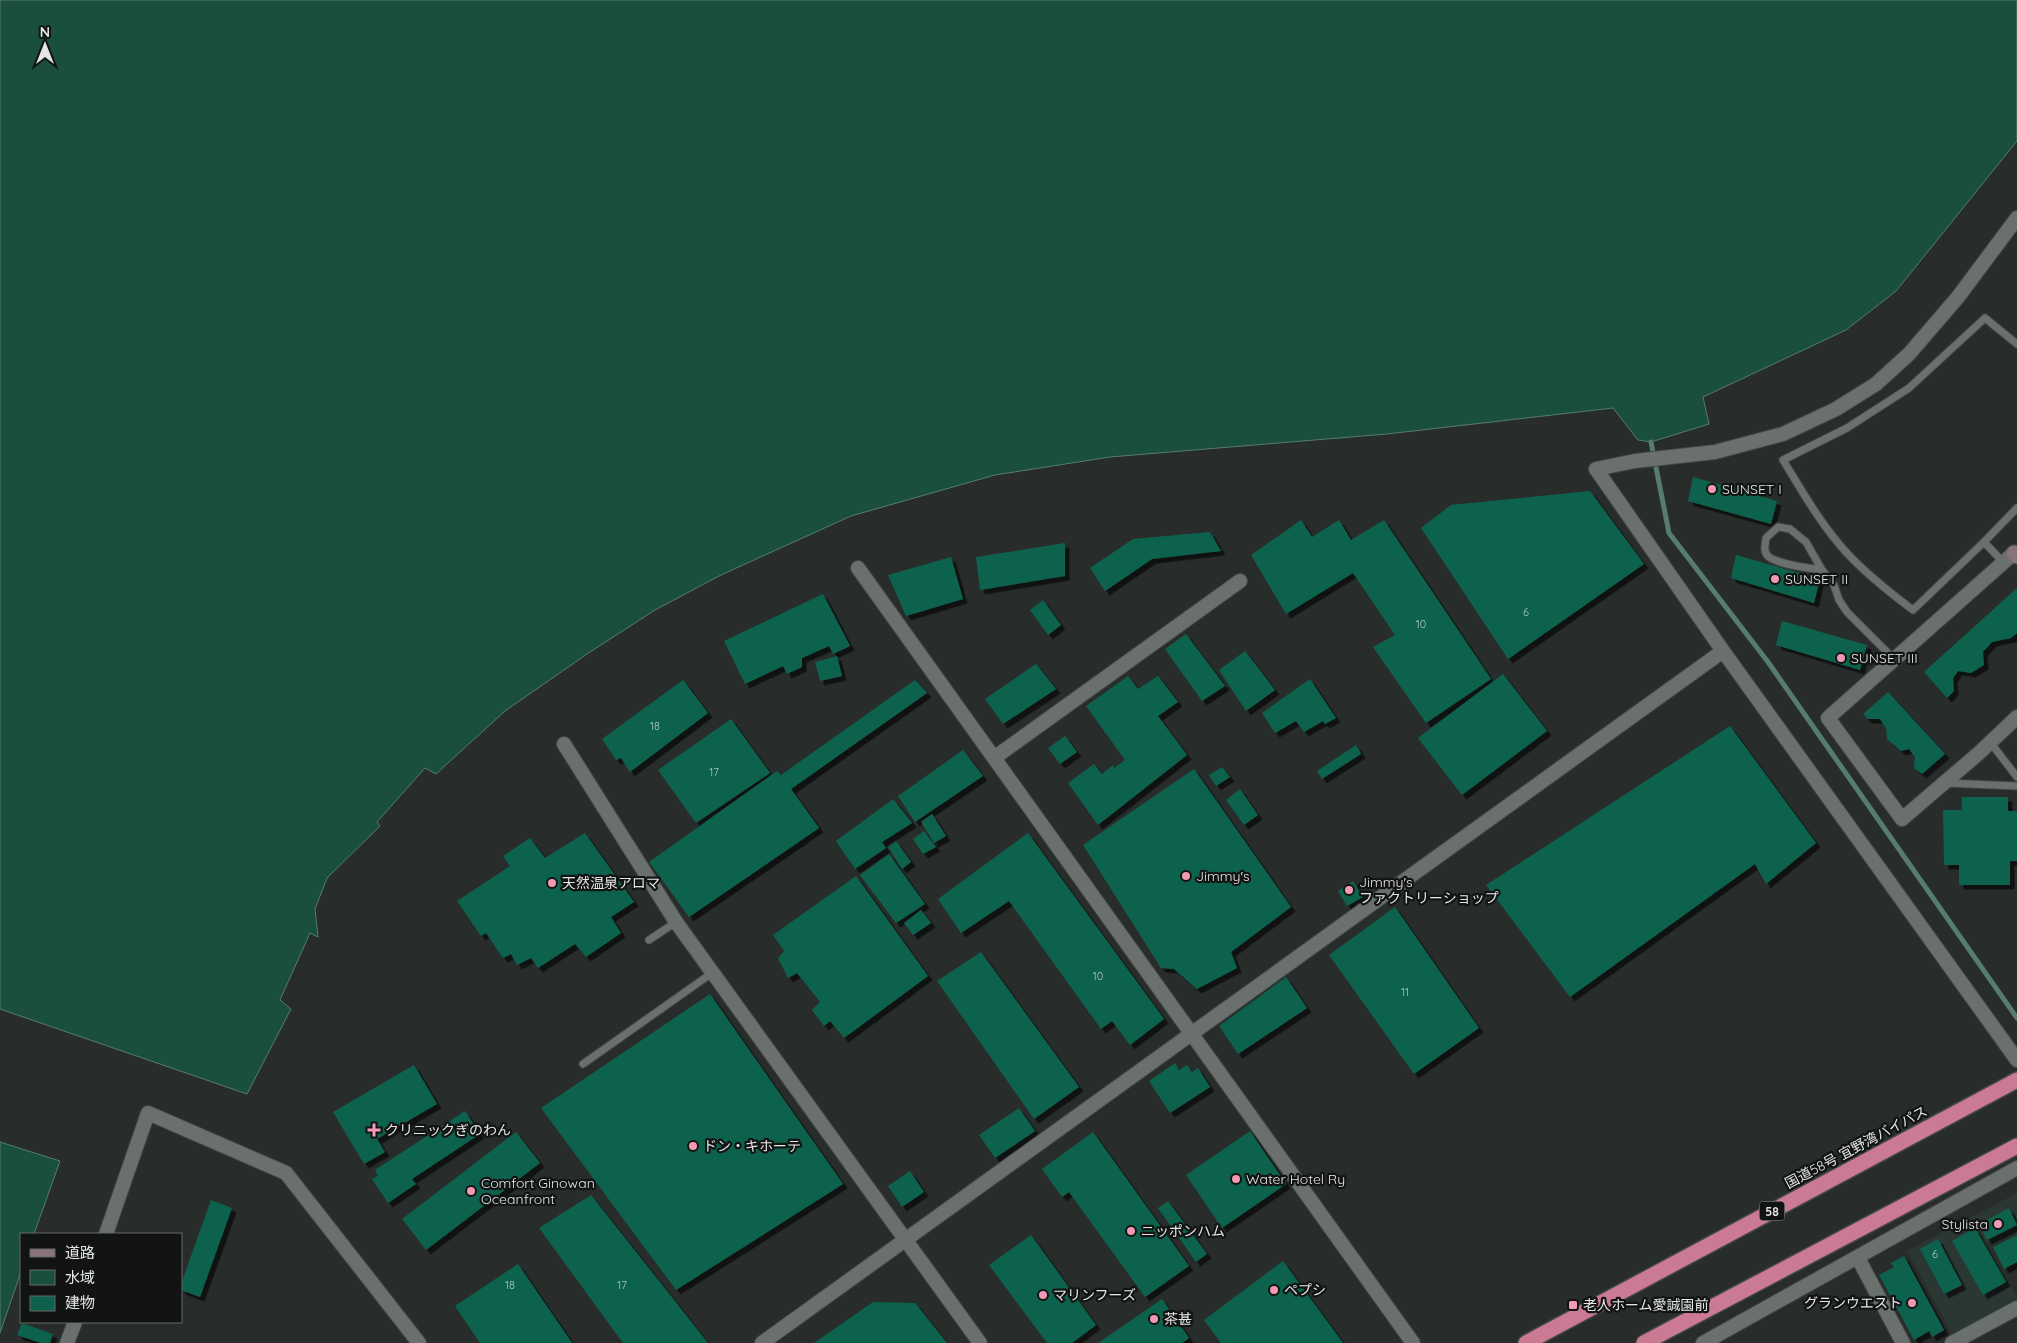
<svg xmlns="http://www.w3.org/2000/svg" width="2017" height="1343" font-family="Quicksand,'Noto Sans JP',sans-serif">
<style>
.built{fill:#2b3733}
.water{fill:#1a4f3f;stroke:#567c71}
.lines{fill:none;stroke-linecap:round;stroke-linejoin:round}
.stream{stroke:#567c71;stroke-width:5}
.building{fill:#0e624d;filter:url(#shadow)}
.lane-casing{stroke:#434745;stroke-width:9}
.street-casing{stroke:#434745;stroke-width:16}
.secondary-casing{stroke:#434745;stroke-width:18}
.highway-casing{stroke:#434745;stroke-width:18}
.lane{stroke:#6a706d;stroke-width:7}
.street{stroke:#6a706d;stroke-width:14}
.secondary{stroke:#877379;stroke-width:15}
.highway{stroke:#cb7a94;stroke-width:15}
.poi-dot{fill:#f09ab4;stroke:#121413;stroke-width:2}
.labels{text-anchor:middle;dominant-baseline:central;stroke-width:4.5;stroke-linejoin:round;paint-order:stroke}
.number-label{font-size:11px;fill:#aec5bf}
.shield{fill:#121413;stroke:#a4a7a6;stroke-width:1}
.shield-label{font-size:12px;font-weight:bold;fill:#e3e6e5}
.poi-label{font-size:14px;fill:#e3e6e5;stroke:#121413;text-anchor:start}
.street-label{font-size:14px;fill:#e3e6e5;stroke:#121413}
</style>
<defs>
<filter id="shadow"><feDropShadow dx="4.5" dy="4.5" stdDeviation="0" flood-color="#0009"/></filter>
</defs>
<rect width="100%" height="100%" fill="#282c2b"/>
<path class="built" d="M2017,1193V1227L1987,1243L2017,1297V1302L1953,1336L1907,1251Z"/>
<path class="water" d="M0,0H2017V141L1896,291L1846,330L1703,397L1709,424L1651,442L1638,440L1613,408L1387,434L1110,457L995,475L851,516L721,575L655,610L587,654L505,711L436,774L425,768L377,822L380,826L327,878L315,909L318,937L310,933L280,1000L291,1009L247,1094L0,1009Z
M0,1142L60,1161L34,1234H21V1272L0,1333Z"/>
<g class="lines">
<path class="stream" d="M1651,442L1669,533L1768,662L2017,1018"/>
</g>
<path class="building" d="M1693,477L1777,501L1771,524L1688,501Z
M1590,491L1644,564L1508,659L1421,528L1451,505Z
M1301,520L1312,537L1339,520L1351,540L1384,520L1491,679L1426,723L1373,647L1395,635L1353,573L1286,614L1251,555Z
M1210,532L1221,551L1152,559L1105,591L1090,568L1133,539Z
M1065,543V576L980,590L976,557Z
M1736,555L1820,579L1814,603L1731,578Z
M951,557L963,599L906,616L888,575Z
M2017,588V633L2011,638L1992,642L1983,652L1984,665L1971,673L1958,671L1953,678L1954,691L1947,698L1924,672Z
M823,594L850,646L833,654L829,646L802,658V667L787,674L783,666L745,684L724,641Z
M1043,600L1061,625L1048,635L1030,610Z
M1782,621L1867,645L1860,670L1776,645Z
M1186,634L1225,686L1202,701L1165,649Z
M1245,651L1275,690L1246,711L1219,670Z
M837,656L842,676L820,681L815,662Z
M1036,664L1056,689L1003,724L985,699Z
M1503,674L1547,731L1462,795L1418,738Z
M1128,676L1138,689L1158,676L1178,702L1158,716L1187,755L1098,825L1068,783L1094,764L1102,774L1113,765L1114,768L1125,760L1086,706Z
M1310,679L1336,718L1325,724L1323,721L1304,732L1296,721L1275,733L1262,713Z
M683,680L708,713L630,772L621,758L616,760L602,739Z
M915,680L927,693L791,789L819,828L689,917L649,862L777,771L781,775Z
M1888,692L1945,754L1922,774L1914,768L1915,757L1909,749L1901,751L1887,739L1886,728L1880,719H1868L1863,714Z
M731,719L770,773L696,823L658,770Z
M1730,726L1816,843L1766,884L1755,864L1570,997L1486,885Z
M1065,736L1077,752L1060,764L1048,748Z
M1356,745L1361,754L1322,779L1317,771Z
M963,750L983,776L915,822L898,796Z
M1222,767L1230,777L1216,786L1209,775Z
M1194,769L1291,907L1231,952L1237,968L1197,989L1174,969L1161,968L1083,845Z
M1240,789L1258,815L1244,825L1226,800Z
M1962,797H2008V811H2017V861H2010V885H1959V865H1944L1943,810H1962Z
M893,799L912,823L882,842L886,848L855,869L836,841Z
M932,814L946,836L934,843L921,822Z
M924,831L936,847L923,854L913,839Z
M585,833L634,902L611,917L621,933L586,957L575,944L538,968L531,958L517,965L511,954L503,958L486,933L481,936L457,901L510,866L503,856L530,838L545,858Z
M1028,833L1164,1019L1130,1045L1112,1021L1101,1029L1009,901L961,933L938,899Z
M896,841L911,862L902,869L888,847Z
M889,854L925,904L896,923L860,875Z
M856,876L928,976L844,1038L830,1021L824,1026L812,1010L820,1002L797,973L788,978L778,958L784,951L773,935Z
M1353,881L1363,897L1347,906L1338,891Z
M1395,907L1479,1028L1414,1074L1329,955Z
M921,910L931,923L913,935L904,923Z
M981,952L1079,1087L1034,1119L937,981Z
M1286,977L1307,1008L1238,1054L1219,1026Z
M710,994L843,1184L676,1290L541,1108Z
M1175,1063L1179,1070L1187,1065L1192,1072L1198,1068L1210,1087L1170,1113L1149,1081Z
M414,1065L437,1104L377,1139L385,1152L364,1164L333,1112Z
M1019,1108L1035,1131L995,1158L979,1135Z
M465,1111L480,1134L412,1179L416,1184L388,1203L372,1179L378,1176L375,1170Z
M1250,1131L1286,1184L1222,1228L1186,1175Z
M516,1132L540,1163L426,1250L402,1219Z
M1093,1132L1189,1266L1145,1297L1069,1192L1062,1197L1042,1169Z
M910,1171L924,1192L902,1207L888,1186Z
M591,1195L708,1343H623L539,1228Z
M211,1200L232,1208L200,1297L181,1290V1284Z
M1168,1201L1207,1254L1196,1262L1158,1208Z
M2009,1208L2017,1225L1987,1240L1979,1224Z
M1975,1228L2006,1282L1983,1295L1952,1241Z
M1031,1235L1096,1325L1072,1343H1047L989,1265Z
M2017,1235V1262L2004,1269L1993,1247Z
M1938,1239L1962,1285L1944,1294L1920,1249Z
M1904,1256L1944,1330L1932,1337L1929,1331L1914,1340L1879,1275L1894,1267L1891,1263Z
M1283,1261L1343,1343H1221L1204,1320Z
M518,1264L572,1343H480L455,1306Z
M1162,1299L1189,1338L1182,1343H1098Z
M873,1302L915,1303L947,1343H814Z
M22,1323L53,1334L50,1343H41L17,1335Z"/>
<g class="lines">
<defs>
<path id="lane" d="M2017,344L1985,318L1909,388L1847,428L1783,460C1802,491 1821,525 1846,552C1866,574 1889,592 1913,610L1984,542L2017,508
M1984,542L2003,562
M1822,570L1806,542L1790,529L1778,527L1766,538C1765,545 1763,553 1769,557C1780,565 1809,568 1822,570L1834,585L1839,600L1847,612L1894,659
M1990,742L2017,777
M1946,783L2017,786
M649,940L676,922
M583,1064L712,973"/>
<path id="street" d="M2017,218L1958,297L1909,354L1876,384L1836,409L1783,434L1715,452L1635,461L1596,469L1723,651L2017,1060
M2014,553L1828,718L1902,819L1979,753L2017,717
M858,568L1413,1343
M564,744L676,922L980,1343
M994,758L1240,581
M106,1234L148,1113L286,1173L419,1343
M1858,1258L1903,1343
M67,1343L75,1322
M762,1343L1723,651
M1703,1343L2017,1168
M1952,1343L2017,1308"/>
<path id="secondary" d="M2014,553L2017,556"/>
<path id="highway" d="M1526,1343L2017,1080
M1644,1343L2017,1146"/>
</defs>
<use href="#lane" class="lane-casing"/>
<use href="#street" class="street-casing"/>
<use href="#secondary" class="secondary-casing"/>
<use href="#highway" class="highway-casing"/>
<use href="#lane" class="lane"/>
<use href="#street" class="street"/>
<use href="#secondary" class="secondary"/>
<use href="#highway" class="highway"/>
</g>
<g class="poi-dot">
<circle cx="1712" cy="489" r="5"/>
<circle cx="1775" cy="579" r="5"/>
<circle cx="1841" cy="658" r="5"/>
<circle cx="1186" cy="876" r="5"/>
<circle cx="552" cy="883" r="5"/>
<circle cx="1349" cy="890" r="5"/>
<path d="M371.5 1122.5h5v5h5v5h-5v5h-5v-5h-5v-5h5z"/>
<circle cx="693" cy="1146" r="5"/>
<circle cx="1236" cy="1179" r="5"/>
<circle cx="471" cy="1191" r="5"/>
<circle cx="1998" cy="1224" r="5"/>
<circle cx="1131" cy="1231" r="5"/>
<circle cx="1274" cy="1290" r="5"/>
<circle cx="1043" cy="1295" r="5"/>
<circle cx="1912" cy="1303" r="5"/>
<rect x="1568" y="1300" width="10" height="10" rx="2.5"/>
<circle cx="1154" cy="1319" r="5"/>
</g>
<g class="labels">
<g class="number-label">
<text x="1526" y="612">6</text>
<text x="1421" y="624">10</text>
<text x="655" y="726">18</text>
<text x="714" y="772">17</text>
<text x="1098" y="976">10</text>
<text x="1405" y="992">11</text>
<text x="1935" y="1254">6</text>
<text x="510" y="1285">18</text>
<text x="622" y="1285">17</text>
</g>
<rect class="shield" x="1759.5" y="1201.5" width="25" height="19" rx="4"/>
<g class="shield-label">
<text x="1772" y="1211">58</text>
</g>
<g class="poi-label">
<text x="1722" y="489">SUNSET I</text>
<text x="1785" y="579">SUNSET II</text>
<text x="1851" y="658">SUNSET III</text>
<text x="1196" y="876">Jimmy's</text>
<text x="1359" y="882">Jimmy's<tspan x="1359" dy="16">ファクトリーショップ</tspan></text>
<text x="562" y="883">天然温泉アロマ</text>
<text x="385" y="1130">クリニックぎのわん</text>
<text x="703" y="1146">ドン・キホーテ</text>
<text x="1246" y="1179">Water Hotel Ry</text>
<text x="481" y="1183">Comfort Ginowan<tspan x="481" dy="16">Oceanfront</tspan></text>
<text x="1988" y="1224" text-anchor="end">Stylista</text>
<text x="1141" y="1231">ニッポンハム</text>
<text x="1284" y="1290">ペプシ</text>
<text x="1053" y="1295">マリンフーズ</text>
<text x="1902" y="1303" text-anchor="end">グランウエスト</text>
<text x="1583" y="1305">老人ホーム愛誠園前</text>
<text x="1164" y="1319">茶甚</text>
</g>
<g class="street-label">
<text transform="translate(1856 1147) rotate(-28)">国道58号 宜野湾バイパス</text>
</g>
</g>
<rect x="20" y="1233" width="162" height="90" fill="#121413" stroke="#666867"/>
<rect x="30" y="1249" width="25" height="8" fill="#877379" stroke="#666867"/>
<text x="65" y="1258" font-size="15" fill="#e3e6e5">道路</text>
<rect x="30" y="1270" width="25" height="15" fill="#1a4f3f" stroke="#666867"/>
<text x="65" y="1283" font-size="15" fill="#e3e6e5">水域</text>
<rect x="30" y="1296" width="25" height="15" fill="#0e624d" stroke="#666867"/>
<text x="65" y="1308" font-size="15" fill="#e3e6e5">建物</text>
<g transform="translate(45 45)" stroke="#121413" stroke-width="4" paint-order="stroke">
<path d="M0-4L9 19L0 12L-9 19Z" fill="#e3e6e5"/>
<text y="-8" font-size="14" font-weight="bold" text-anchor="middle" fill="#e3e6e5">N</text>
</g>
</svg>
